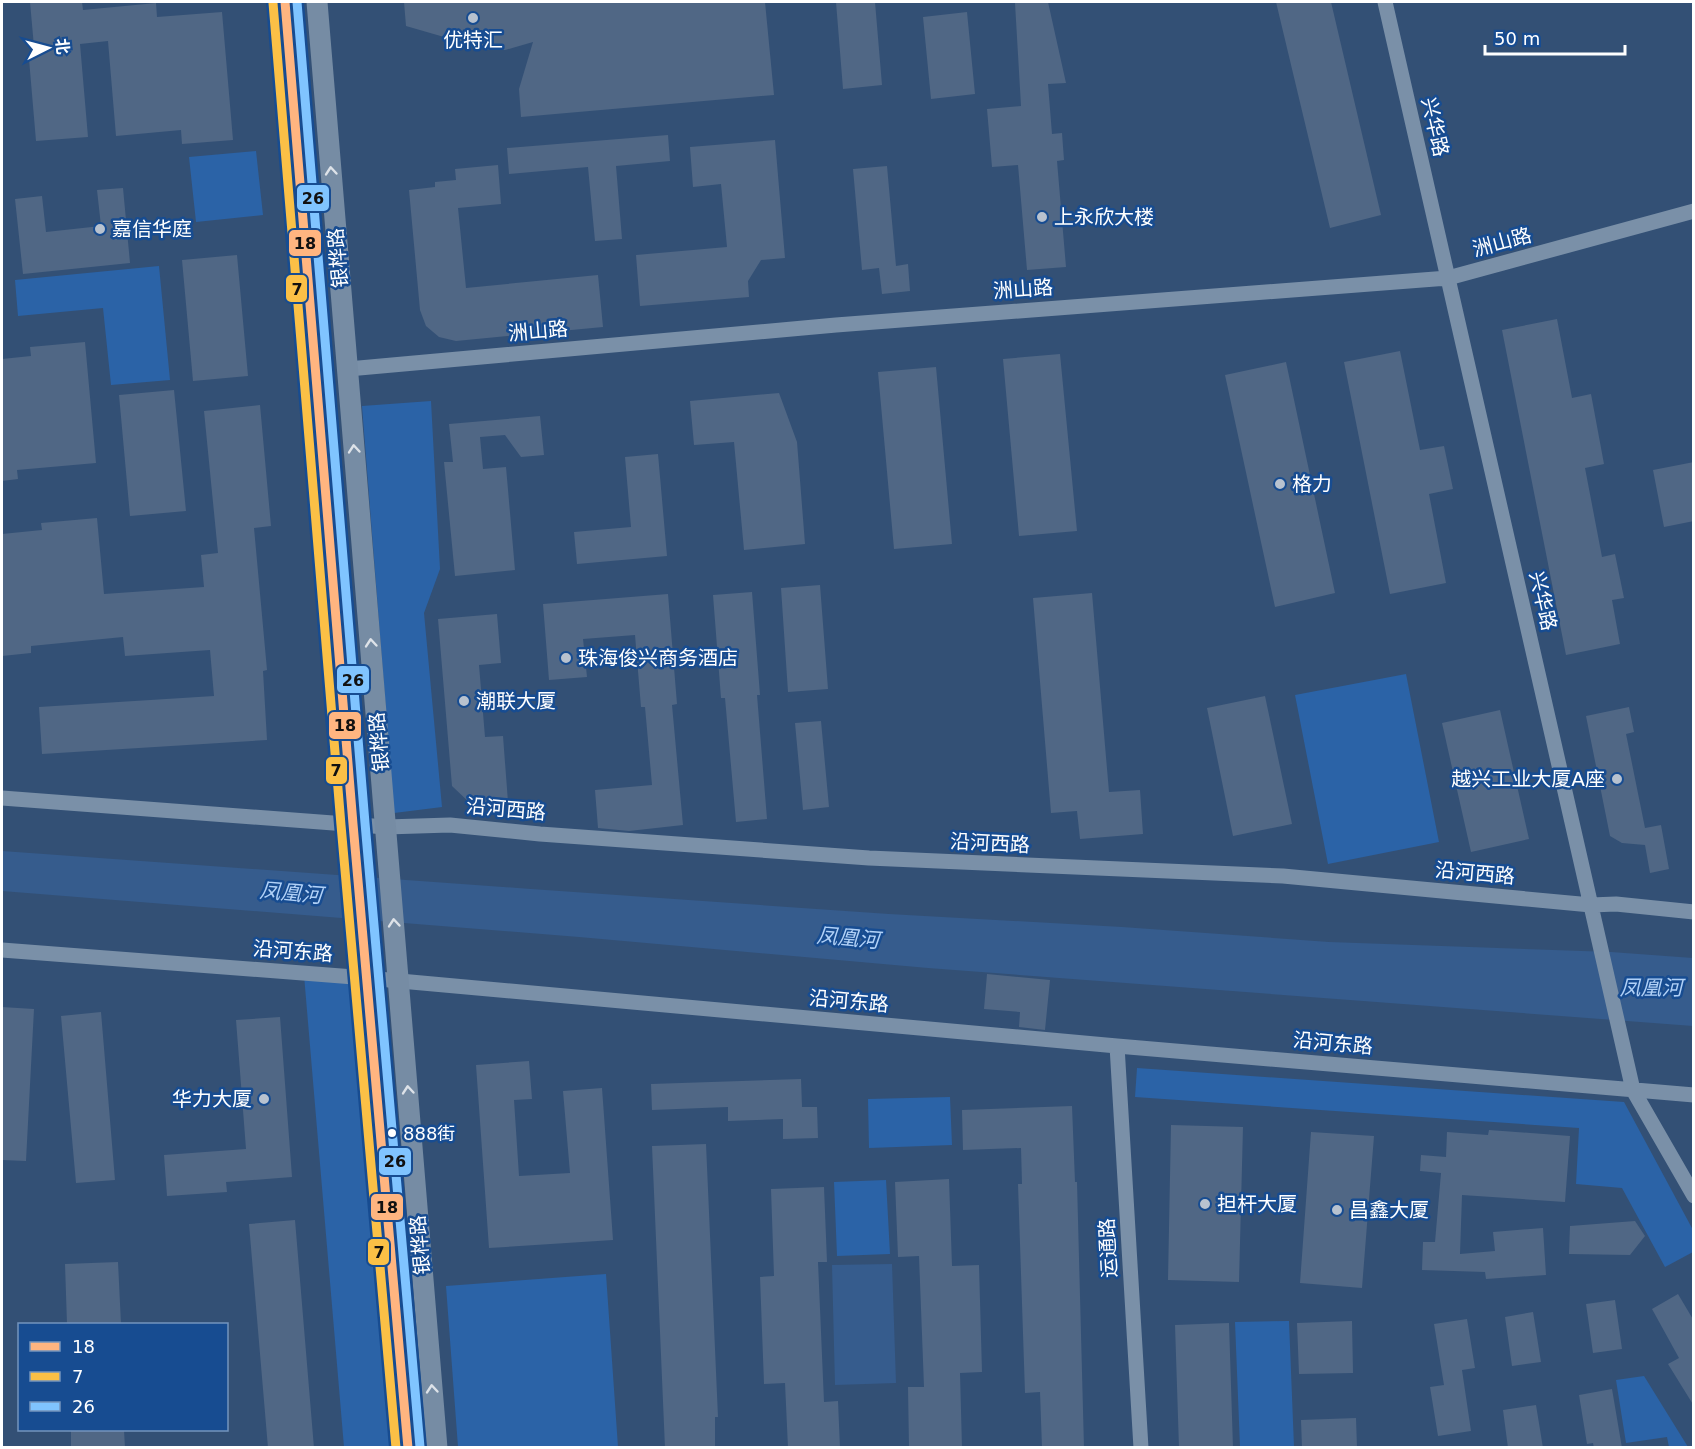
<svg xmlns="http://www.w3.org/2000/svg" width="1695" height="1449" font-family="'DejaVu Sans','Noto Sans SC',sans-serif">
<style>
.green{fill:#2b63a7}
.water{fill:#365c8d}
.building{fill:#506785}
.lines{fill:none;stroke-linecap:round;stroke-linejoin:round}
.street{stroke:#7a90a8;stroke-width:15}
.secondary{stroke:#768ca4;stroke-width:21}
.bus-1-casing{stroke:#174c91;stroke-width:14}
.bus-2-casing{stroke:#174c91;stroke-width:14}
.bus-3-casing{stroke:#174c91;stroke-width:14}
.bus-1{stroke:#ffb580;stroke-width:9}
.bus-2{stroke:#fbc046;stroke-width:9}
.bus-3{stroke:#80c4ff;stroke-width:9}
.oneway{stroke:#dde2e8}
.poi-dot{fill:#b8c2cf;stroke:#174c91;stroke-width:2}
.bus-dot{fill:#fff;stroke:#174c91;stroke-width:2}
.labels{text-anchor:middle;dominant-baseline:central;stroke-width:5;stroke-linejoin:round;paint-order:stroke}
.bus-label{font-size:18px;fill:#fff;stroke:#174c91;text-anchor:start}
.poi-label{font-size:20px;fill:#fff;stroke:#174c91;text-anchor:start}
.street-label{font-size:20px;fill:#fff;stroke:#174c91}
.water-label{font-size:21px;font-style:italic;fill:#b1d1f7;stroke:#174c91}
.line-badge{stroke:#174c91;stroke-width:2}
.pale-badge-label{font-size:16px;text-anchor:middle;font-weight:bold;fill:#111}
</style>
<rect width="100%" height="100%" fill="#335075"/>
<path class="green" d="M256,151L263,215L196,222L189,157Z
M159,266L170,380L111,385L103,308L18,316L15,280Z
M431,401L440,569L424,613L442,807L394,813L362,406Z
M1406,674L1439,842L1328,864L1295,695Z
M304,975L364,979L407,1447H344Z
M1137,1068L1624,1102L1693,1230V1252L1665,1267L1622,1188L1576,1184L1579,1128L1135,1097Z
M950,1097L952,1145L869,1148L868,1099Z
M886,1180L890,1254L837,1256L834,1182Z
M606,1274L618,1447H458L446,1286Z
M1289,1321L1294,1447H1240L1235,1322Z
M1644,1376L1688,1447H1669L1667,1437L1626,1443L1616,1380Z"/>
<path class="water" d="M2,851L531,889L889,914L1122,927L1329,942L1611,952L1693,958V1026L928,968L579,937L2,891Z
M892,1264L896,1383L835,1385L832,1265Z"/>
<path class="building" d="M30,2H82L83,10L156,3L157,17L222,12L233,140L182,144L181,130L116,136L108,41L80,44L88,137L36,141L29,59L35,58Z
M404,2H765L774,95L521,117L519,89L533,42L505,50H489L406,26Z
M836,2H875L882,85L843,89Z
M1048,2L1066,83L1048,84L1052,134L1062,133L1064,160L1057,161L1066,267L1027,270L1018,165L992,167L987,109L1021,106L1015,3Z
M1276,2H1331L1381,215L1330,228Z
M967,12L975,94L931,99L923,17Z
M668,135L670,161L616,166L622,239L595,241L588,167L509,174L507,148Z
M775,140L785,258L761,260L748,281L749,297L640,306L636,255L727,247L721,184L693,187L690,147Z
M498,165L501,204L458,208L466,288L598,275L603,327L456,341L439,337L426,326L420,310L409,190L435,187V182L456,180L455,169Z
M887,166L896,266L908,264L910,291L882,294L879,268L862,270L853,169Z
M123,188L130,263L23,274L15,199L42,196L46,232L101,226L97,190Z
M237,255L248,376L193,381L182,260Z
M1557,319L1572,398L1591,394L1604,464L1585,468L1602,557L1615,554L1624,598L1612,600L1620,644L1566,655L1502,330Z
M85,342L96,463L17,470L18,479L2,481V359L31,356L30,347Z
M1400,351L1420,450L1444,446L1453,489L1429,494L1446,583L1390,594L1344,362Z
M1060,354L1077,531L1019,536L1003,359Z
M1286,362L1335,593L1275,607L1225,375Z
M936,367L952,544L894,549L878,372Z
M174,390L186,511L130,516L119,395Z
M779,393L797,442L805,544L744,550L734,442L694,445L690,401Z
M260,405L271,526L254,528L267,670L263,671L267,740L42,754L39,707L214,696L210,650L125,656L123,637L31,646V653L2,656V534L42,530L41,523L97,518L104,594L204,587L201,555L218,553L204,411Z
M540,416L544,455L521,457L505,435L480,437L483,469L506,467L515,570L455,576L444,462H453L449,424Z
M658,454L667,556L577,564L574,532L631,527L625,457Z
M1694,462V521L1664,527L1653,470Z
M820,585L828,689L788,692L781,588Z
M752,592L760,695H757L767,819L736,822L725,698H721L713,595Z
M1092,593L1109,792L1140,790L1143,834L1080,839L1077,811L1051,813L1033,598Z
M668,594L677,704L672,705L683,825L629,831L598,828L595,790L652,785L645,707H641L635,635L583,639L587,677L549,680L543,604Z
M497,614L501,663L479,665L485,737L503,736L508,802L472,805L452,786L438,619Z
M1265,696L1292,824L1233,836L1207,708Z
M1629,707L1634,732L1626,734L1645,828L1661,825L1669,869L1650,873L1645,845L1622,843L1610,836L1586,716Z
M1500,710L1529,839L1471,852L1442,723Z
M821,721L829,807L803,810L795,723Z
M987,974L1050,980L1045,1030L1019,1027L1020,1012L984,1009Z
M2,1007L34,1009L26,1161L2,1160Z
M101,1012L115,1180L76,1183L61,1016Z
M280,1017L292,1177L226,1182L227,1192L167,1196L164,1155L246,1149L236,1020Z
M529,1061L532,1099L514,1100L519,1176L570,1173L563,1091L602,1088L613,1240L489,1248L476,1065Z
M801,1079L802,1107H817L818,1138L783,1139V1119L728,1121V1107L652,1110L651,1084Z
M1072,1106L1075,1182H1077L1084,1448H1042L1040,1392L1025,1393L1018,1184H1022L1021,1148L963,1150L962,1110Z
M1171,1125L1243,1127L1239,1282L1168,1280Z
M1489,1130L1570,1136L1565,1202L1462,1195L1460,1254L1495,1251L1493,1232L1543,1228L1546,1275L1486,1279L1485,1272L1422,1270L1423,1242H1435L1441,1173L1420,1171L1421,1155L1446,1157L1447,1132L1488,1135Z
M1311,1132L1374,1136L1362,1288L1300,1283Z
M706,1144L718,1417H715V1448H665L652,1146Z
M949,1179L952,1266L979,1265L982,1372L960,1373L962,1448H909L908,1387H924L919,1256L898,1257L895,1182Z
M824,1187L827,1262H818L824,1402L838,1401L840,1448H788L785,1383L764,1384L760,1277L774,1276L771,1189Z
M295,1220L314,1448H268L249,1224Z
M1635,1221L1645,1236L1630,1255L1569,1254L1570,1226Z
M118,1262L121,1324H67L65,1264Z
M1678,1294L1694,1321V1406L1668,1364L1679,1358L1652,1309Z
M1615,1300L1622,1349L1593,1353L1586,1304Z
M1533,1312L1541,1362L1512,1366L1505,1317Z
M1467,1319L1475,1368L1462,1370L1471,1431L1438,1436L1430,1387L1444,1385L1434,1324Z
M1352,1321L1353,1373L1299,1374L1297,1323Z
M1229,1323L1233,1448H1179L1175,1325Z
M1612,1389L1622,1448H1594L1593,1443L1587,1444L1579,1395Z
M1536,1405L1543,1448H1508L1503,1410Z
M1356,1418L1357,1448H1302L1301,1420Z
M71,1430H124L125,1448H71Z"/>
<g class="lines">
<path class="street" d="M1385,2L1633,1090L1694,1196
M348,369L836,325L1448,278L1694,211
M2,798L386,827L450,825L540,834L869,858L1283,876L1591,905L1616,904L1694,912
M2,950L367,978L1117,1046L1694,1095
M1117,1046L1141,1448"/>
<path class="secondary" d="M285,2L353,824L408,1448
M317,2L437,1448"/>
<defs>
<path id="bus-1" d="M285,2L353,824L408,1448"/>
<path id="bus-2" d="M273,3L341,825L396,1448"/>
<path id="bus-3" d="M297,2L365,823L420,1447"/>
</defs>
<use href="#bus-1" class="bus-1-casing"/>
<use href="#bus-2" class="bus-2-casing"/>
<use href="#bus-3" class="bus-3-casing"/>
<use href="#bus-1" class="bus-1"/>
<use href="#bus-2" class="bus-2"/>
<use href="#bus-3" class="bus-3"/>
</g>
<defs><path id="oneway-chevron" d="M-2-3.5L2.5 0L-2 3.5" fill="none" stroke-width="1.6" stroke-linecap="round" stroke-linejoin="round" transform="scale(1.5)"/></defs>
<g class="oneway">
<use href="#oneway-chevron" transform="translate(331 171) rotate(-95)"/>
<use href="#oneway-chevron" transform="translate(354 449) rotate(-95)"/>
<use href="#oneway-chevron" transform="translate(371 643) rotate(-95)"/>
<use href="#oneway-chevron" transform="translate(394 923) rotate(-95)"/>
<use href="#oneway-chevron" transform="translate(408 1090) rotate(-95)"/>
<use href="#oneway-chevron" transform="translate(432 1389) rotate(-95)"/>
</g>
<g class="poi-dot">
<circle cx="473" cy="18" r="6"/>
<circle cx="1042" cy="217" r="6"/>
<circle cx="100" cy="229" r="6"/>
<circle cx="1280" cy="484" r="6"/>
<circle cx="566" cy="658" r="6"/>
<circle cx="464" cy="701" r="6"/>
<circle cx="1617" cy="779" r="6"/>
<circle cx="264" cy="1099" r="6"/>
<circle cx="1205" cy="1204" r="6"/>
<circle cx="1337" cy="1210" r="6"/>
</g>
<circle class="bus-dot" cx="392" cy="1133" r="5"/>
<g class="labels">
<g class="bus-label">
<text x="403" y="1133">888街</text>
</g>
<g class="poi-label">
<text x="473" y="40" text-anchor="middle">优特汇</text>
<text x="1054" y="217">上永欣大楼</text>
<text x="112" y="229">嘉信华庭</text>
<text x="1292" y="484">格力</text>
<text x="578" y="658">珠海俊兴商务酒店</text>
<text x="476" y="701">潮联大厦</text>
<text x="1605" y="779" text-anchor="end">越兴工业大厦A座</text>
<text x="252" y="1099" text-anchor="end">华力大厦</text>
<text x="1217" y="1204">担杆大厦</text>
<text x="1349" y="1210">昌鑫大厦</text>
</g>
<g class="street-label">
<text transform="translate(1435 127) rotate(77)">兴华路</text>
<text transform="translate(1502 242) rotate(-15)">洲山路</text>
<text transform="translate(338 258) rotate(-95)">银桦路</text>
<text transform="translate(1023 289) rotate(-4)">洲山路</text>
<text transform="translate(538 331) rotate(-5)">洲山路</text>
<text transform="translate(1543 601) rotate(77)">兴华路</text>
<text transform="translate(379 742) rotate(-95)">银桦路</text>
<text transform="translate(506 809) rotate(5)">沿河西路</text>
<text transform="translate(990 843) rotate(3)">沿河西路</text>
<text transform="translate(1475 873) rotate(5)">沿河西路</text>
<text transform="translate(293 951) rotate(4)">沿河东路</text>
<text transform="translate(849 1001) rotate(5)">沿河东路</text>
<text transform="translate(1333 1043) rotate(5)">沿河东路</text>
<text transform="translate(420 1245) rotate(-95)">银桦路</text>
<text transform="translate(1108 1248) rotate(-93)">运通路</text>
</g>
<g class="water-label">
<text transform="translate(291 893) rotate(5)">凤凰河</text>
<text transform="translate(848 938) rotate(5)">凤凰河</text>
<text x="1651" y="988">凤凰河</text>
</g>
</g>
<g class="line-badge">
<rect x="296" y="184" width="34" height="28" rx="6" fill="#80c4ff"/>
<rect x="288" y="229" width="34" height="28" rx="6" fill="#ffb580"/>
<rect x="285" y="274" width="23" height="29" rx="6" fill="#fbc046"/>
<rect x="336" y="665" width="34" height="29" rx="6" fill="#80c4ff"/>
<rect x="328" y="711" width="34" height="29" rx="6" fill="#ffb580"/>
<rect x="325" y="756" width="23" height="29" rx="6" fill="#fbc046"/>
<rect x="378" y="1147" width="34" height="29" rx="6" fill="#80c4ff"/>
<rect x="370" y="1193" width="34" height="28" rx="6" fill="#ffb580"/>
<rect x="367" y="1238" width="23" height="28" rx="6" fill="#fbc046"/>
</g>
<g class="pale-badge-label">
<text x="313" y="204">26</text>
<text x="305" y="249">18</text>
<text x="297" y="295">7</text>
<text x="353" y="686">26</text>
<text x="345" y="731">18</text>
<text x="336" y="776">7</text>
<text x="395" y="1167">26</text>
<text x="387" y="1213">18</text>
<text x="379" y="1258">7</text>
</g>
<rect width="1695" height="1449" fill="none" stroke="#ffffff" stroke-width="6"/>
<rect x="18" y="1323" width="210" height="108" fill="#174c91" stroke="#7494bd" stroke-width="1.5"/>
<rect x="30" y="1342" width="30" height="9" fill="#ffb580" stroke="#7494bd" stroke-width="1.5"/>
<text x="72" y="1353" font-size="18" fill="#ffffff">18</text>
<rect x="30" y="1372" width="30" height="9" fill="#fbc046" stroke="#7494bd" stroke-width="1.5"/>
<text x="72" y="1383" font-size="18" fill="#ffffff">7</text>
<rect x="30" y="1402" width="30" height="9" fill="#80c4ff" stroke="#7494bd" stroke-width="1.5"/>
<text x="72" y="1413" font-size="18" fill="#ffffff">26</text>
<g transform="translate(48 48) rotate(84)" stroke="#174c91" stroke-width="4.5" paint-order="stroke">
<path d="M0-4.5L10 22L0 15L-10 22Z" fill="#ffffff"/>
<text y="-9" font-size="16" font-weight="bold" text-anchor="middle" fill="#ffffff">北</text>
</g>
<path d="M1485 45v9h140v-9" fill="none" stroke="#ffffff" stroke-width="3"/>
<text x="1494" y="45" font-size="18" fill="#ffffff" stroke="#174c91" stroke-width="4.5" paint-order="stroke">50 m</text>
</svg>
